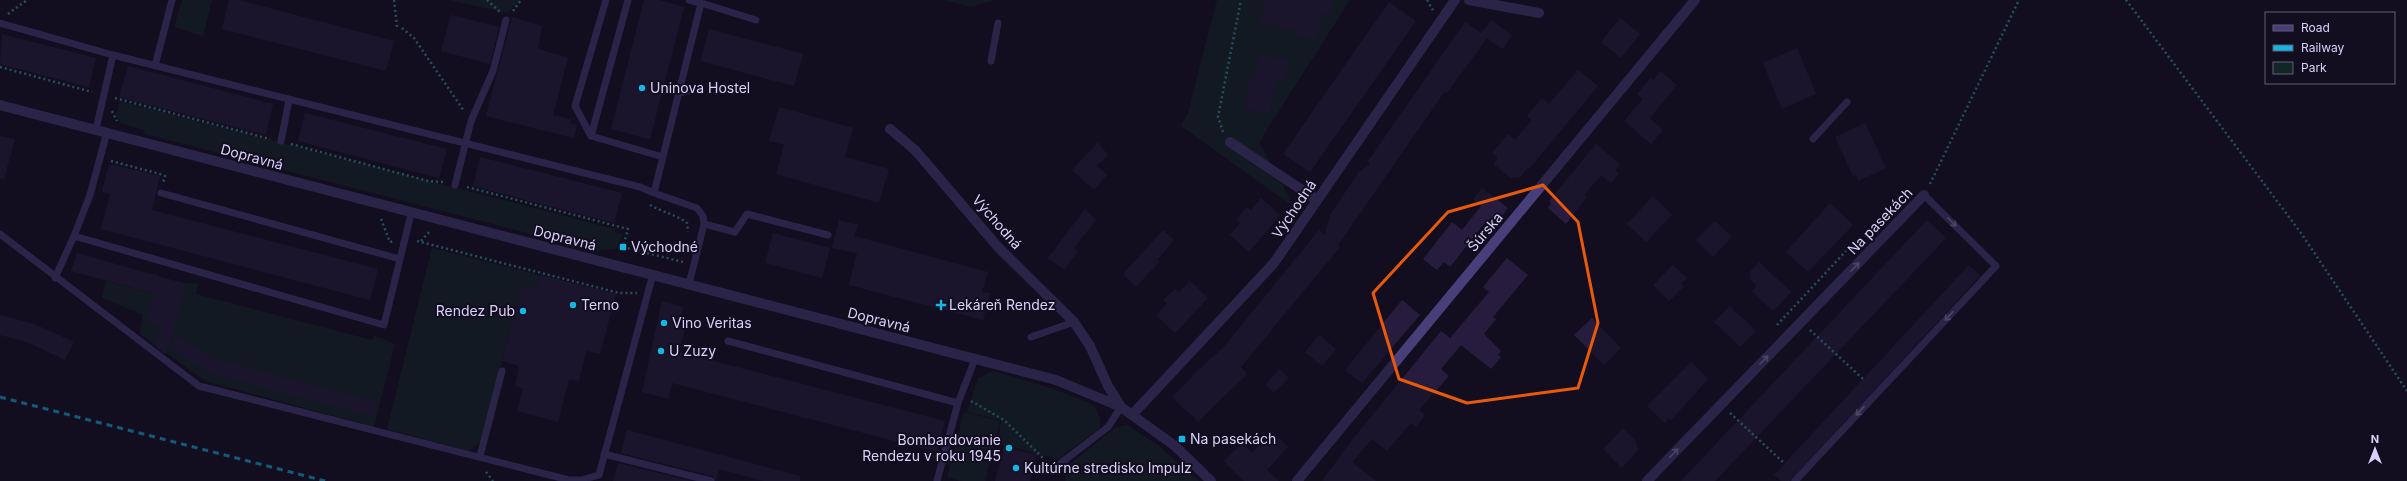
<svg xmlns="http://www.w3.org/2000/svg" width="2407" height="481" font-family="Inter,sans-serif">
	<rect width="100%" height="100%" fill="#130e1f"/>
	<path fill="#122628" d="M182,0h30l-9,36 -29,-9z
		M449,0h71l-12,13z
		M944,0h49l-22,7z
		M1217,0h133l-91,142 36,66 -114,-82 7,-13z
		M120,101l495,128v3l7,2 -4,14 -21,3 -452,-117 -1,-4 -22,-6 -6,-7z
		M432,248l108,27 -3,14 -15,-4 -42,157 -11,9 -82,-22z
		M154,273c12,9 30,11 44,10l-2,11 176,46 2,-5 21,9 -21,83 -169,-46 -65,-47 3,-19 -41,-17 4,-17 44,12z
		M993,371l58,17 43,17 6,13v10l-42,31 -60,-15 3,-24 -34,-8 11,-34z
		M964,412l36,9 -15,60h-24l-14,-4z
		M1127,425l32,21 40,35h-134l4,-16 46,-37z"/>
	<path fill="#271c3e" d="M229,0h10l155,41 -8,30 -164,-42z
		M644,0h15l25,7 -34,132 -39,-10z
		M1267,0h66l-3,14 -8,-1 -6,26 -20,-5 1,-3 -37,-9 4,-19h3z
		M1389,2l27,19 -106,151 -27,-18z
		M451,15l48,12 -9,37 -49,-13z
		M512,17l30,9 -4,23 30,9 -15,57 18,4 -1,4 7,2 -3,13 -88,-22z
		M1620,18l20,16 -19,24 -20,-16z
		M1491,20l21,15 -9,14 -16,-11 -40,55 -2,-2 -107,154 2,2 -99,120 6,7 -49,48 -26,-25 27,-28 23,-20 97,-119 6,5 5,-20 29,-43 11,-8 -2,-3 97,-139 16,11z
		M709,29l94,25 -9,32 -93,-25z
		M2,34l94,24 -7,29 -89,-23z
		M1797,48l19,46 -34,15 -19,-46z
		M1259,54l31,7 -5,20 -8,-1 -8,34 -25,-6 6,-30h4z
		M128,66l145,38 -7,31 -147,-38z
		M1578,70l20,16 -69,83 -1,-1 -8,9 -9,1 -18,-14 5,-6 -6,-5 16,-19 7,6 17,-20 -5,-4 15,-18 7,6z
		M1660,71l17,14 -27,33 13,12 -12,14 -27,-23 19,-22 -6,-5 14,-16 3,2z
		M779,107l74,21 -8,29 44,12 -10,34 -103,-29 8,-29 -15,-4z
		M305,113l142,36 -8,29 -141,-37z
		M1865,123l21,45 -28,13 -2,-6 -3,1 -18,-39z
		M0,136l15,3 -11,40 -4,-1z
		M1098,142l10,13 -11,11 10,9 -13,15 -22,-20z
		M1596,144l24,20 -5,6 4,4 -8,9 -10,-8 -17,20 3,2 -21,27 -18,-16 3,-5 -2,-2z
		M480,157l142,36 -8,30 -141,-37z
		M109,164l51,12 -8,34 226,59 -8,31 -269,-71 9,-35 -8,-2z
		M1482,188l26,20 -14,19 -7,-7 -37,47 -6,-5 -7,8 -14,-11 29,-37 10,8 19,-24 -8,-7z
		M1653,196l19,19 -26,27 -19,-18z
		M1261,198l19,17 -31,37 -19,-17 10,-12 -4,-3 11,-13 4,3z
		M1830,203l23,22 -45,47 -22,-20z
		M1085,209l11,11 -22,28 4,3 -14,19 -16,-12z
		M839,220l19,5 -4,11 134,36 -6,20 8,1 -7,27 -134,-35 8,-32 -25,-5z
		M1927,220l19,18 -231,243h-34z
		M1715,221l17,16 -19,20 -17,-17z
		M1163,230l11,10 -17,20 2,2 -23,25 -13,-13z
		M773,233l57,15 -8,30 -57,-15z
		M77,253l109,31 -20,71 -10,-8 5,-21 -14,-4 8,-28 -84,-23z
		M1507,258l21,17 -35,42 3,2 -12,15 17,17 -3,4 3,2 -10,12 -30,-24 -20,24 8,7 -30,34 6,5 -9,12 -5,-4 -24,28 -15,-12 -20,23 24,19h-54l30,-41 89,-109 9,7 39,-46 -6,-5z
		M1759,262l32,30 -18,19 -21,-20 5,-5 -8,-8 2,-2 -2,-3z
		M1673,265l14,13 -6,6 3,2 -15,15 -16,-16z
		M1969,265l11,11 -190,205h-9l-7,-6z
		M540,275l76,19 -16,60 -14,-3 -7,30 -10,-2 -11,43 -41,-11 6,-23 -8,-2 4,-20 -17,-5 20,-76 15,4z
		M1190,281l18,17 -33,35 -19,-18 11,-11 -4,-4 12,-11 4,3z
		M1402,300l18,15 -58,68 -17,-13z
		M662,301l21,6 -3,12 7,2 -8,31 266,69 -8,31 -265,-69 -3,16 -27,-7z
		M1730,306l26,25 -16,16 -26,-25z
		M0,315l34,9 40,18 -9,18 -38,-18 -27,-7z
		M1592,318l29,30 -17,17 -30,-30z
		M1319,335l17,14 -14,17 -17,-14z
		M178,336l36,23 163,43 -4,14 -161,-42 -41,-26z
		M1691,362l17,17 -37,41 -2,-2 -4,5 -18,-17z
		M1279,369l10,9 -15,15 -9,-8z
		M1623,428l13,13 2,9 -16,18 -19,-19z
		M627,430l173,46v5h-37l-44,-12 -3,12 -4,-5 -91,-23z
		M1272,432l16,15 -21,23 12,11h-35l-20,-20 18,-18 10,10z
		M1004,447l33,8 -7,26h-35z
		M618,463l73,18h-78z"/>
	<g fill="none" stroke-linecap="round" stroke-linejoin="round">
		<path stroke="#38a1a7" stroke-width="2.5" stroke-dasharray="2 3" stroke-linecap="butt" d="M394,0l3,27
			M487,0l13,12
			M1427,0l6,10
			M2126,0l175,233 106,158
			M513,11l8,-11
			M8,14l19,-14
			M402,28l12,10 50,73
			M0,67l92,25
			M115,98l155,41
			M112,111l5,10
			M1223,132l-5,-15 23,-117
			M291,144l137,37 16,1
			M111,161l49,13 5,2 -2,7
			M1930,184l89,-184
			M467,187l161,42 -5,18 60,15
			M650,205c12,7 27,10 37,18l1,9
			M381,219l9,23 4,-1
			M417,241l202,52h18
			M421,241l9,-10
			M1777,325l69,-74
			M1810,330l53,49
			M971,401l33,19 40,39
			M1730,413l55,51
			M486,472l7,9"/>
		<path stroke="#473e7a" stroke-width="7" d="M628,0l-37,136 72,21
			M701,3l55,17
			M0,23l113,32 527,132 14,6
			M991,61l7,-38
			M155,66l17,-66
			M679,93l21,-5
			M96,129l17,-74
			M591,136l-16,-30 31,-106
			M1813,139l34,-37
			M281,141l8,-41
			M455,185l16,-64 22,-50 13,-51
			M161,193l239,66
			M704,224l31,8 12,-18 81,21
			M0,234l199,152 370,94h12l18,-5 54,-201
			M74,236l310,89 27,-111
			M55,278l19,-42 16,-41 17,-63
			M689,284l15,-60 -1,-8 -6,-8 -43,-15 47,-190 -12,-3
			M1031,337l43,-15
			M728,341l230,62
			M604,454l107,27
			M480,456l22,-85
			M1061,463l47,-36 13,-20
			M937,481l21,-78 17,-44
			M1795,481l201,-215 -72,-71"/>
		<path stroke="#473e7a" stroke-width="10" d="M1469,0l70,13
			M0,105l1056,275 65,27
			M890,129l25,21 83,97 76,75 16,24 18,40 13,21 54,39 36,35
			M1230,142l87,58
			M1132,415l142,-152 181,-263
			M1297,481l398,-481
			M1647,481l277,-286"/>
		<path stroke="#14b6e3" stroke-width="3" stroke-dasharray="6 5" stroke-linecap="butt" d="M0,397l325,84"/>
	</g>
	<defs><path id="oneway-shaft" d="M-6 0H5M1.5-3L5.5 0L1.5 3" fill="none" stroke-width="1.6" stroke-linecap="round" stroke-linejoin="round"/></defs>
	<g stroke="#9088ba">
		<use href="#oneway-shaft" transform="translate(1952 222) rotate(45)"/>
		<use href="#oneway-shaft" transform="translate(1855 267) rotate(-46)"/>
		<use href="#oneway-shaft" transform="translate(1949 316) rotate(133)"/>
		<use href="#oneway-shaft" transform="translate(1764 360) rotate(-46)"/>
		<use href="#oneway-shaft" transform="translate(1860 411) rotate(133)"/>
		<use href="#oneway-shaft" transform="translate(1674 453) rotate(-46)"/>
	</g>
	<path d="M0 0H2407V481H0ZM1543,185l35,37 20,101 -20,65 -111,15 -68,-24 -26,-86 75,-81z" fill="#130e1f" fill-opacity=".55" fill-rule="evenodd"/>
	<path fill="none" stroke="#e8590c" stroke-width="3" stroke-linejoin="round" d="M1543,185l35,37 20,101 -20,65 -111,15 -68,-24 -26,-86 75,-81z"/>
	<g fill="#14b6e3" stroke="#130e1f" stroke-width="1.5">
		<circle cx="642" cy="88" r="4"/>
		<rect x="619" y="243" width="8" height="8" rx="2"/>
		<circle cx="573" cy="305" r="4"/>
		<path d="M939 299h4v4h4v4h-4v4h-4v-4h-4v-4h4z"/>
		<circle cx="523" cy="311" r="4"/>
		<circle cx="664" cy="323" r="4"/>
		<circle cx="661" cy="351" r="4"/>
		<rect x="1178" y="435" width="8" height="8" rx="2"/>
		<circle cx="1009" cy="448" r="4"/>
		<circle cx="1016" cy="468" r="4"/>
	</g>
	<g text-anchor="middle" stroke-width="4" stroke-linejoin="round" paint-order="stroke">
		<g font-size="14" fill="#dad1fb" stroke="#130e1f" text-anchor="start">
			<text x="650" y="93">Uninova Hostel</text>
			<text x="631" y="252">Východné</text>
			<text x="581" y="310">Terno</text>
			<text x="949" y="310">Lekáreň Rendez</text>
			<text x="515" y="316" text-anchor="end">Rendez Pub</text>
			<text x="672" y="328">Vino Veritas</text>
			<text x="669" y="356">U Zuzy</text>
			<text x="1190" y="444">Na pasekách</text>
			<text x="1001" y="445" text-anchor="end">Bombardovanie<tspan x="1001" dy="16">Rendezu v roku 1945</tspan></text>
			<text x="1024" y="473">Kultúrne stredisko Impulz</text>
		</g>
		<g font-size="14" fill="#dad1fb" stroke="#130e1f">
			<text transform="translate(252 157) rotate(15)" y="5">Dopravná</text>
			<text transform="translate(1294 209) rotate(-56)" y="5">Východná</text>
			<text transform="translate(1880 221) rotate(-46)" y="5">Na pasekách</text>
			<text transform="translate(997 222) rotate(49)" y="5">Východná</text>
			<text transform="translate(1485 232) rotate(-50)" y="5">Šúrska</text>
			<text transform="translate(565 238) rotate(14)" y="5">Dopravná</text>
			<text transform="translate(879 320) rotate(14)" y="5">Dopravná</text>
		</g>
	</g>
	<rect x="2265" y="12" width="130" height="72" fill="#130e1f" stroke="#635c77"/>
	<rect x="2273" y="25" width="20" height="6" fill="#473e7a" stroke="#635c77"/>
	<text x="2301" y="32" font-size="12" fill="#dad1fb">Road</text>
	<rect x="2273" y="45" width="20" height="6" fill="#14b6e3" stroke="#635c77"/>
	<text x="2301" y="52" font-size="12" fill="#dad1fb">Railway</text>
	<rect x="2273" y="62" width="20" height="12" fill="#122628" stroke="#635c77"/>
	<text x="2301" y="72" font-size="12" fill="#dad1fb">Park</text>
	<g transform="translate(2375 449)" stroke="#130e1f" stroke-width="3" paint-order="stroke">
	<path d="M0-3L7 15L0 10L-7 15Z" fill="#dad1fb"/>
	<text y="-6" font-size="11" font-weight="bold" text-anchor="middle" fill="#dad1fb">N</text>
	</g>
</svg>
